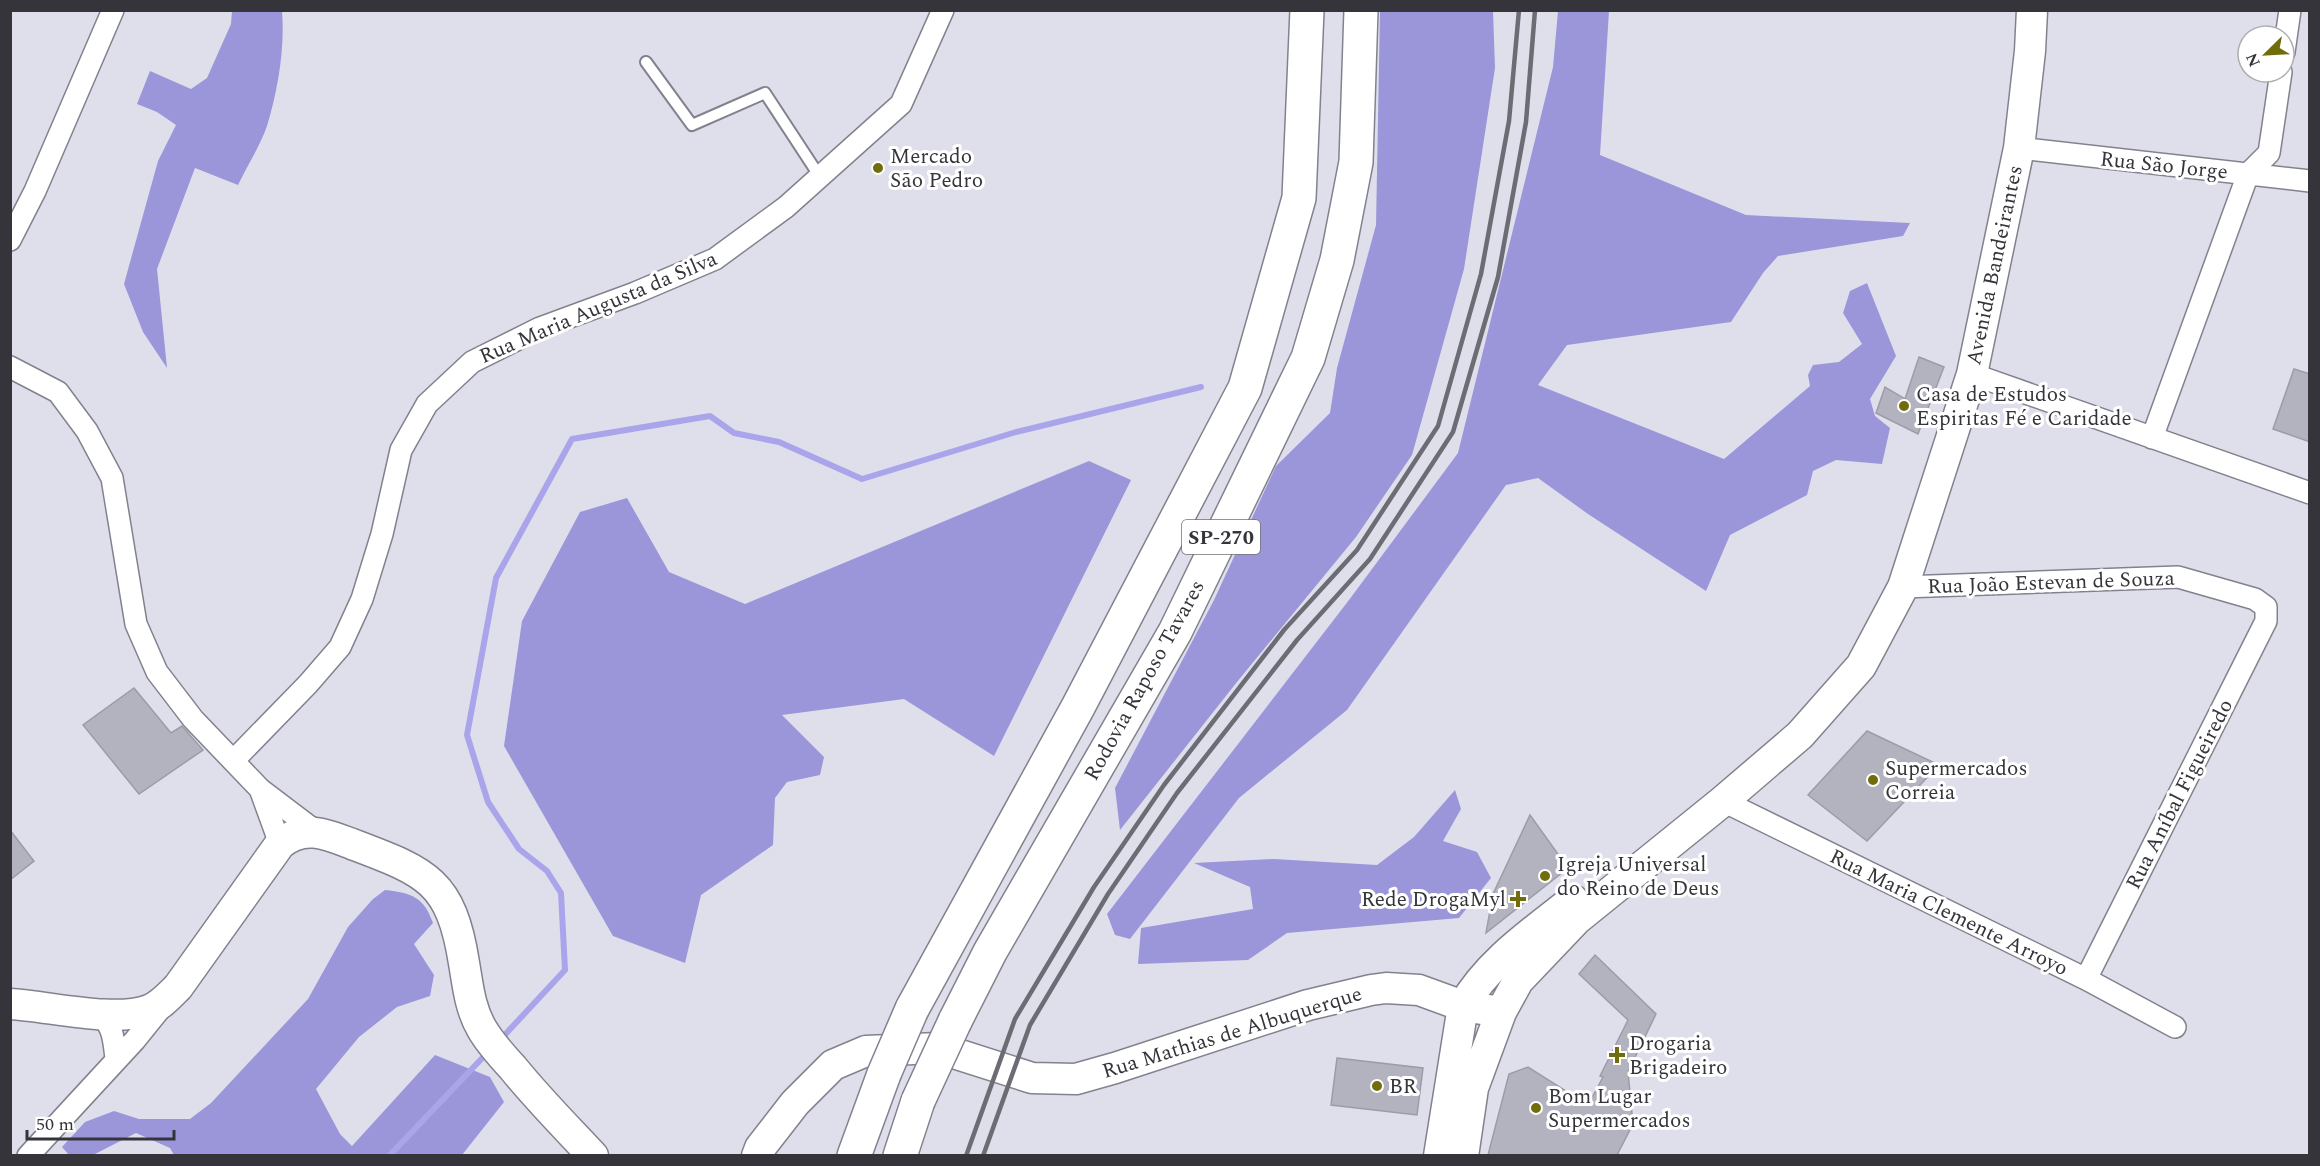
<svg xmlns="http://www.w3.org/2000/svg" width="2320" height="1166" font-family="Spectral,serif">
	<rect width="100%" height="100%" fill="#dfdfec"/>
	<path fill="#9a96d9" d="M232,11h50c3,37 -4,79 -15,115 -7,20 -20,40 -29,59l-43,-17 -38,101 10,99 -24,-36 -19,-48 34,-123 18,-36 -19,-13 -20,-8 13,-33 41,18 16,-11 24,-54z
		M1380,11h113l2,57 -31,201 -52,186 -56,82 -119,145 -117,148 -5,-42 99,-188 62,-134 54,-53 7,-45 39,-143z
		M1558,11h51l-9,144 146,60 164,8 -7,13 -125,20 -15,17 -32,49 -164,23 -29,40 186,74 86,-73 -2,-11 5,-10 26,-3 23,-18 -19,-31 7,-22 17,-8 29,73 -26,43 5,17 15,12 -8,36 -46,-4 -23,11 -6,24 -77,40 -24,56 -118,-77 -50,-36 -32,7 -159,225 -108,88 -109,141 -15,-4 -8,-21 242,-314 109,-147 95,-386z
		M1089,461l42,19 -137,276 -90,-57 -122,16 42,42 -4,18 -33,7 -12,16 -2,47 -72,50 -16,68 -72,-27 -109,-190 18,-125 58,-109 47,-14 42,74 76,32z
		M1455,790l6,19 -18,32 34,11 14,26 -32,40 -172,15 -39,27 -110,4 3,-36 112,-19 -3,-22 -56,-24 80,-4 103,6 37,-28z
		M385,890c27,3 39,7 48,33l-19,21 20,31 -4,21 -33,11 -38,30 -43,52 24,45 12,12 83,-91 55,22 14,25 -42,53h-288l-4,-7 -34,-15 -43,22h-24l-7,-8 23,-25 29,-11 25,8h51l21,-16 97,-104 40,-72 25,-28z"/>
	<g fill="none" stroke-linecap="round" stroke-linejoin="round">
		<path stroke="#aaa5ea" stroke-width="6" d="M500,1040l65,-70 -4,-77 -14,-22 -28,-22 -31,-47 -21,-67 29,-157 76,-139 138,-23 24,17 45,9 83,37 154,-47 185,-45
			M389,1156l99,-104"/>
	</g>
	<path fill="#b3b2bf" stroke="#9c9ca8" stroke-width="1.5" d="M1919,357l25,10 -26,67 -42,-21 9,-26 20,12z
		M2294,369l16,5v68l-37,-13z
		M134,688l37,45 11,-7 21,24 -64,44 -56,-69z
		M1867,731l72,34 -72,76 -59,-46z
		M1530,815l38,53 -82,65 7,-39z
		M10,830l24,31 -24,19z
		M1595,955l61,59 -28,58 5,52 -16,31h-129l21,-81 19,-7 60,38 15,-28 -3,-1 28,-56 -49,-46z
		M1337,1058l86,10 -6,47 -86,-10z"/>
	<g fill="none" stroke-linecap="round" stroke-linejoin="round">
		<defs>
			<path id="lane" d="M646,62l46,63 73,-32 55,84"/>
			<path id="street" d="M2284,52l6,-42
				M2019,148l291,33
				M10,240l25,-49 78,-181
				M10,367l48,25 29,39 25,47 24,146 21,48 36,47 67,70 58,44
				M1972,374l338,119
				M2152,438l96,-264 21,-21 12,-81
				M1903,587l275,-10 77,22 11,8v14l-180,358
				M234,760l74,-76 32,-37 22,-48 20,-65 19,-84 26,-46 45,-42 68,-34 95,-35 80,-34 71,-52 115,-103 42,-94
				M260,789l20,55
				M1723,801l363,178 89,48
				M94,1013c19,7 20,27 22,46
				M28,1156l107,-116 29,-36"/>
			<path id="secondary" d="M10,1004c39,2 103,19 139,6 11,-4 20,-14 29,-23l102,-143c24,-20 46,-10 72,0 74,28 99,36 112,119 4,23 6,46 18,66 8,14 20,27 31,39 25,31 53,59 80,88
				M757,1156l3,-8 35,-45 38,-38 33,-14 72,-3 94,30 44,1 39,-11 193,-63 63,-15 15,-2 33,2 44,16 38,6
				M1439,1156l24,-150c26,-45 70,-74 110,-106
				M1463,1156l10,-68 28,-76 17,-31 59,-62 146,-118 77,-66 61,-69 42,-79 69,-213 47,-226 11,-97 2,-41"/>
			<path id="highway" d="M912,1009l166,-302 167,-319 54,-190 8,-188
				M955,1021l35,-69 185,-320 133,-274 29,-98 19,-98 5,-152
				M854,1156l30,-82
				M900,1156l18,-55"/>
		</defs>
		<use href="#lane" stroke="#82828e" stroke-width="14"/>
		<use href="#street" stroke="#82828e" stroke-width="24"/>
		<use href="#secondary" stroke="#82828e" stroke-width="33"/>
		<use href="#highway" stroke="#82828e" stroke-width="36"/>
		<use href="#lane" stroke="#fff" stroke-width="10"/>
		<use href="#street" stroke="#fff" stroke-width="21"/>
		<use href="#secondary" stroke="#fff" stroke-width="30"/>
		<use href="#highway" stroke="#fff" stroke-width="33"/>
		<path stroke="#6c6c74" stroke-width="4.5" d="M966,1156l49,-137 79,-132 70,-102 120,-155 73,-80 81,-124 43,-152 28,-153 10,-111
			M983,1156l47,-131 78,-131 69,-101 120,-153 73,-81 83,-127 45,-155 28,-155 9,-112"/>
		<defs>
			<path id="highway-bridge" d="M884,1074l28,-65
				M918,1101l37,-80"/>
		</defs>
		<use href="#highway-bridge" stroke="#82828e" stroke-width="36" stroke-linecap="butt"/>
		<use href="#highway-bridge" stroke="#fff" stroke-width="33"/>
	</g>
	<g fill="#716d0b" stroke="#fff" stroke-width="2">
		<circle cx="878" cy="168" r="6"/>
		<circle cx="1904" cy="406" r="6"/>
		<circle cx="1873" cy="780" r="6"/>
		<circle cx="1545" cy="876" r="6"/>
		<path d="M1515 890h6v6h6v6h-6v6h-6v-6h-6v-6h6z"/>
		<path d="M1614 1046h6v6h6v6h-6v6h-6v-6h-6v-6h6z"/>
		<circle cx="1377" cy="1086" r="6"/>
		<circle cx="1536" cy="1108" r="6"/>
	</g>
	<g text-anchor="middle" stroke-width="6" stroke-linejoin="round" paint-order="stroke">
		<rect fill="#fff" stroke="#727175" stroke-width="1.5" x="1182" y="520" width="78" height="34" rx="4.5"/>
		<g font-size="20" font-weight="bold" fill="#35343a">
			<text x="1221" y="544">SP-270</text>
		</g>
		<g font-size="21" fill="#35343a" stroke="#fff" text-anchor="start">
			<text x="890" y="163">Mercado<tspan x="890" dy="24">São Pedro</tspan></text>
			<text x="1916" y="401">Casa de Estudos<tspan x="1916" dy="24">Espiritas Fé e Caridade</tspan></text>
			<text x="1885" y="775">Supermercados<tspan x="1885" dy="24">Correia</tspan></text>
			<text x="1557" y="871">Igreja Universal<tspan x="1557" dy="24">do Reino de Deus</tspan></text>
			<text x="1506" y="906" text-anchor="end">Rede DrogaMyl</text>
			<text x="1629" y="1050">Drogaria<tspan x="1629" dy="24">Brigadeiro</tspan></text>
			<text x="1389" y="1093">BR</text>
			<text x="1548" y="1103">Bom Lugar<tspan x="1548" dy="24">Supermercados</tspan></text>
		</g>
		<g font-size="21" fill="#35343a" stroke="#fff">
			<text transform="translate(2164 165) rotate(6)" y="7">Rua São Jorge</text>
			<text transform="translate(1994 265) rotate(-78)" y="7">Avenida Bandeirantes</text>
			<text transform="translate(598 307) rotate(-23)" y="7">Rua Maria Augusta da Silva</text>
			<text transform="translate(2051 582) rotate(-2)" y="7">Rua João Estevan de Souza</text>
			<text transform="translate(1144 680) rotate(-61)" y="7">Rodovia Raposo Tavares</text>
			<text transform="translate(2179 794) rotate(-63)" y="7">Rua Aníbal Figueiredo</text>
			<text transform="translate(1949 912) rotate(26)" y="7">Rua Maria Clemente Arroyo</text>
			<text transform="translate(1232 1032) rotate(-17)" y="7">Rua Mathias de Albuquerque</text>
		</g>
	</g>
	<rect width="2320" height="1166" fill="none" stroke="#35343a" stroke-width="24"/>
	<g transform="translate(2266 54) rotate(246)"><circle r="28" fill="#ffffff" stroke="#aeaeb0" stroke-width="1.5"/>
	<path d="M0-4.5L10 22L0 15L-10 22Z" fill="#716d0b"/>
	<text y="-9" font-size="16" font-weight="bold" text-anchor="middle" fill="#35343a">N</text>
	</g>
	<path d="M27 1130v9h147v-9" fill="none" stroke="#35343a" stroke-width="3"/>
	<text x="36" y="1130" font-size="18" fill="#35343a" stroke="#ffffff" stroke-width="4.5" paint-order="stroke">50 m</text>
</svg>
